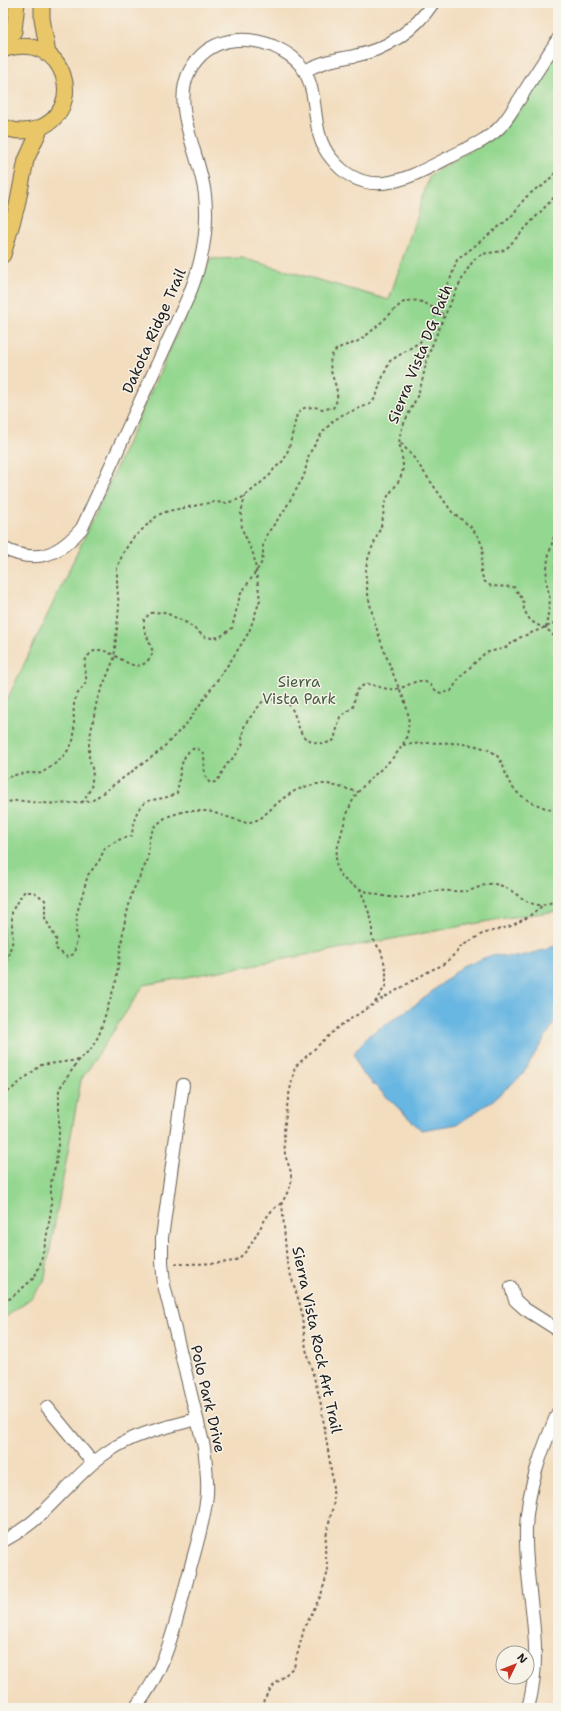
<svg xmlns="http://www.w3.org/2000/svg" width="561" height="1711" font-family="'Shantell Sans',sans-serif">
	<rect width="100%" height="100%" fill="#f7f3e8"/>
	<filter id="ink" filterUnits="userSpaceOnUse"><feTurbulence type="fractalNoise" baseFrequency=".025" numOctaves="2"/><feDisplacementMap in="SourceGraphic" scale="8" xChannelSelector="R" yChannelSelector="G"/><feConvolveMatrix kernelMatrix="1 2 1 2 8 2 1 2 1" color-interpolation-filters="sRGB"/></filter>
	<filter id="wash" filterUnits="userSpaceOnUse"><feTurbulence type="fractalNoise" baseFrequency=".012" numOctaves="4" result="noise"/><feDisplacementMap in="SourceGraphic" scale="16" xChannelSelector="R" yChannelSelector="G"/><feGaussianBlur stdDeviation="0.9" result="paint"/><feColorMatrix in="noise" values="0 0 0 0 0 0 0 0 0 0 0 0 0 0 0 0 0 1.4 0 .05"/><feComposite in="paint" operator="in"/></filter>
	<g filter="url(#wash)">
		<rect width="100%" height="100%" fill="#f3ddbf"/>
		<path fill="#94d790" stroke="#587a56" d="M558,45v866l-53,7 -361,67 -63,95 -37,202 -13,16 -28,21v-617h3l82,-172 123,-271 31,-1 147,42 41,-125 71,-42z"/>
		<path fill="#68b6e2" stroke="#42697f" d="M558,944v73l-37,59 -28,24 -35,24 -37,6 -61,-59 -6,-18 14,-17 50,-33 45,-37 29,-11 25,2 31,-8z"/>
	</g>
	<g filter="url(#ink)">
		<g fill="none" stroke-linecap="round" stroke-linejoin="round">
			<defs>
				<path id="minor" d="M305,71c17,-10 30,-11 49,-15 32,-6 61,-26 79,-53
					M3,548c33,17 56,7 79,-20l107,-233c13,-32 20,-65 16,-100 -4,-39 -35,-88 -15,-125 18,-32 52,-36 83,-24 13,6 25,13 32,26 15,27 5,61 26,86 36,46 79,19 119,-1 17,-9 36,-16 49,-29 9,-9 15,-21 22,-31 12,-20 25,-39 37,-58
					M511,1287l4,13 10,9 33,21
					M47,1407l46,56
					M3,1541c13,-7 26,-15 37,-26 23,-21 43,-47 69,-64 27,-18 58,-24 88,-32
					M135,1708c32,-39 41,-87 54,-135 7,-26 15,-51 18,-78 1,-16 -1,-32 -3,-48l-40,-162 -2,-23v-24l21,-153
					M528,1708c18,-63 -4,-117 -2,-179 1,-40 16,-80 32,-117"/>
				<path id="major" d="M42,3v15l6,36
					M3,49l11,-18 3,-28
					M3,50c63,-22 86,62 33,79 -11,3 -23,3 -33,-3
					M3,255l14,-49 9,-46 15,-33"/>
			</defs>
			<use href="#minor" stroke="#676055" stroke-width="14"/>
			<use href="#major" stroke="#676055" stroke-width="17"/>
			<path stroke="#676055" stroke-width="2" stroke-dasharray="3 3" stroke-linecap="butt" d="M558,193l-51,55c-10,7 -22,2 -31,10 -12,10 -43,83 -49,101 -3,11 -4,22 -8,32 -5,15 -15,28 -19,44 -3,13 7,27 1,41 -3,9 -11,15 -15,24 -3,7 -2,15 -4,23 -7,22 -18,34 -16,58 4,33 16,65 28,95 7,19 17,32 14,53 -2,25 -34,43 -49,62 -10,12 -15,32 -19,48 -3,9 -6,23 -2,32 11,21 52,29 73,26 9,-2 18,-6 27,-6 10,-1 19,1 29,0 7,-1 15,-6 22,-7 28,-2 37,35 69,15
				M401,443l13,15 38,54 19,15 8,11 4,10 -2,24 3,9 7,5 23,1 9,13 1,10 6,10 7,5 9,3 12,12
				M546,628l4,-28 -4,-21 2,-21 10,-36
				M403,745c22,-3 81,-6 95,12 5,6 7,16 10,23 9,19 31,26 50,32
				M3,779c9,-4 20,-6 29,-6 4,0 6,1 9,0 13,-7 32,-22 33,-38 1,-12 -2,-24 1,-36 2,-6 7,-10 10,-15 4,-10 -5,-20 4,-29 19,-21 47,35 64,-3l-9,-24v-8l6,-7 14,-1 23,11 18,14 7,1 8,-1 12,-9 8,-33 21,-31 2,-8v-10l4,-12 17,-23 20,-35 5,-22 13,-21 10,-11 10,-7 28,-11 6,-7 5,-16 9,-20 30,-19 6,-8 9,-16 4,-23 11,-15 7,-20 54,-43 14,-19 12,-10 6,-2 15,-16
				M82,803l9,-15 2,-16 -4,-15v-15l8,-42 17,-41 5,-52 -2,-22v-17l6,-15 10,-15 25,-23 10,-4 46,-9 12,1 14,-4 10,-7 20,-17 4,-6 10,-9 5,-12 8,-34 7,-6 10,-1 9,2 10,-1c13,-18 -9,-34 -1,-53 5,-10 17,-9 26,-14 16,-10 30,-26 44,-38 17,-8 29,4 43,13
				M3,804c12,-6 24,-2 37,-1 17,1 36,1 53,-3l67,-49 27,-28 45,-64 17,-27 11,-32 -6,-44 -12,-27 -1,-16 4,-17
				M3,973l10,-33 -1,-13v-15l3,-7 9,-13h10l11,8v18l12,23 -2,7 12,9 7,-3 3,-15 -1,-8 1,-18 11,-38 11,-14 6,-13 13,-8 14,-4c1,-14 4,-33 20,-36 9,-2 17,-2 25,-7 3,-14 2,-43 20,-45l7,6c1,11 -2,21 6,29l5,-1 4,-4 7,-13 10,-10 7,-12 -1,-6 3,-13 18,-23c34,-8 28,14 40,35 10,7 20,10 31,4l6,-23 13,-10 3,-16 9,-7c9,0 16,5 25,5 21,2 28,-21 47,3l5,1 9,-2 9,-14 25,-24 20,-5 14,-10 39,-16
				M3,1001l2,6 -2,6
				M375,1003l56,-33 12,-5 14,-13 3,-5 22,-13 29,-8 17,-9 14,-11
				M3,1096l38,-31 38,-5
				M175,1264c10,0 55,0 61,-4 21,-13 24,-46 46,-57
				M3,1302l8,-4 23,-20 6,-13 6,-25 5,-30v-28l5,-19 3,-27v-47l20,-29 12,-11 8,-14 17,-54 8,-56 8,-32 16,-34 1,-20 5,-12 12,-10 19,-6h23l39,12 13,-4 22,-20 14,-9 20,-6h12l30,8
				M262,1708l2,-9 8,-12 22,-20 10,-38 17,-34 7,-24 -3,-21 1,-14 8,-34 -2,-26 -12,-77 -14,-50 -5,-41 -14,-45 -5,-60 9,-18v-13l-6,-17 -1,-24 4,-32 7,-32 43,-40 36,-23 12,-19v-16l-5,-18 -9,-13v-17l-12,-32"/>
			<use href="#minor" stroke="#fff" stroke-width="12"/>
			<use href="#major" stroke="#e9c769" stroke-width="15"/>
		</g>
	</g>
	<g text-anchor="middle" stroke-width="3" stroke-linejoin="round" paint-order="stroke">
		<g font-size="15" fill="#1c1c1c" stroke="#f7f3e8">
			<text transform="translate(154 331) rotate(-66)" y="5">Dakota Ridge Trail</text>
			<text transform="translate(420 354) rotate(-68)" y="5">Sierra Vista DG Path</text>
			<text transform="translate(317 1340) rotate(78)" y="5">Sierra Vista Rock Art Trail</text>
			<text transform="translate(208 1399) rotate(77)" y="5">Polo Park Drive</text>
		</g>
		<g font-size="15" fill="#465d45" stroke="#f7f3e8">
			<text x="299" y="687">Sierra<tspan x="299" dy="17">Vista Park</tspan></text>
		</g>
	</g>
	<rect width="561" height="1711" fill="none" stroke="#f7f3e8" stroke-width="16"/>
	<g transform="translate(515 1665) rotate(47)"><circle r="19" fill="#f7f3e8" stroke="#9f9d96"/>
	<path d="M0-3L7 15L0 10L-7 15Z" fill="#c8321e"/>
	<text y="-6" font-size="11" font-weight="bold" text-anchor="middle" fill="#1c1c1c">N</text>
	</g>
</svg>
